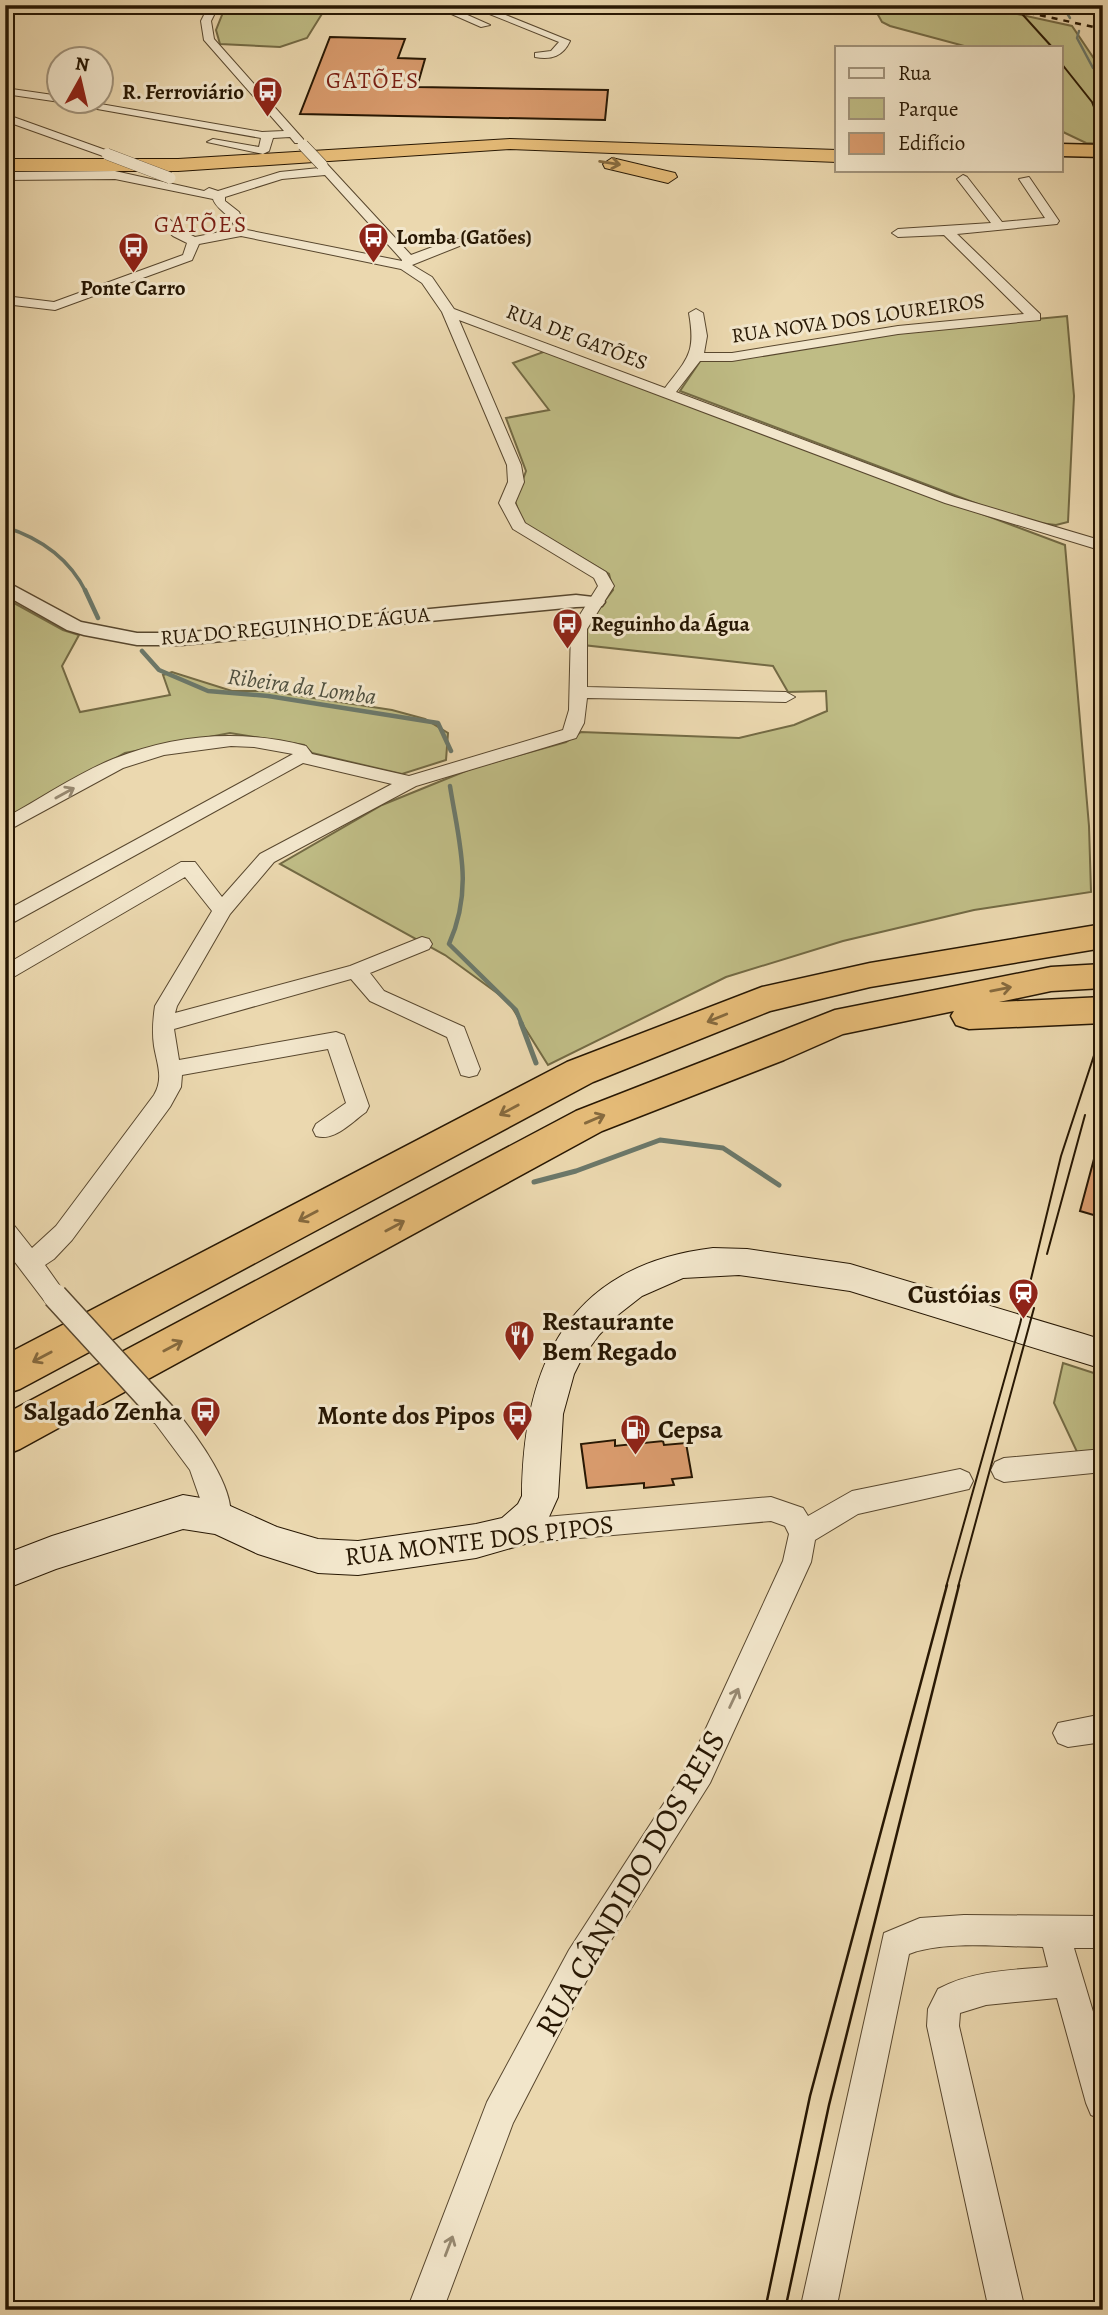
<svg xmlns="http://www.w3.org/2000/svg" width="1108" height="2315" font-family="Alegreya,serif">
	<rect width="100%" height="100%" fill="#ebd8af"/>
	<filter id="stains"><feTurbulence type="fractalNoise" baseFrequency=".00286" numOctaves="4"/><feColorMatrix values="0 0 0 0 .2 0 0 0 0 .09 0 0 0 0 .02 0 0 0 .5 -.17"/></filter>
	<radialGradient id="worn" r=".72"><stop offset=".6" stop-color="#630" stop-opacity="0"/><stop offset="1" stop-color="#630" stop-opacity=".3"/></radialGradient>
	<path fill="#bfbc85" stroke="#736a44" stroke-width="2" d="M226,5h111l-12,4 -18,29 -27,9 -60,-3 -4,-14z
		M816,5h160l96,21 31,46v72l-17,-1 -25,-12v-84h-93l-78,-21 -8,-4 -5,-9z
		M1067,316l7,80 -6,126 -12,3 -17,-2 -56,-17 -303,-115 21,-31 199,-28z
		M546,351l519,194 24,281 2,66 -117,18 -131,31 -117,36 -178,88 -40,-64 -63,-46 -165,-91 102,-59 91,-37 93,-26 15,-10 158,6 55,-13 33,-14 -1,-20 -38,1 -15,-26 -190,-21 1,-17 29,-38 -4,-16 -87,-52 -7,-21 11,-30 -20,-53 43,-8 -36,-47z
		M5,598l58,32 16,5 -17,31 18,46 90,-17 -7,-20 9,-3 60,19h36l124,19 33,9 23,14 -2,27 -44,14 -90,-21 -8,-8 -74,-12 -105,20 -120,67z
		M1063,1363l40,13v75l-25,3 -24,-51z"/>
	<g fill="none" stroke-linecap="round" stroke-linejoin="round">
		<path stroke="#6b786a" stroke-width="2.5" d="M1062,5l8,13
			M1079,31l-2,7 16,30 10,6"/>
		<path stroke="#6b786a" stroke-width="3.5" d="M5,527c35,11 64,31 81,65"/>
		<path stroke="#6b786a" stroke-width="4.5" d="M85,590l13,28
			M142,651l17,19 49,21 60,5 170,27 13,28
			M450,786c9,57 24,102 -1,158l67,66 6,15"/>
		<path stroke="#6b786a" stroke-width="5" d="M521,1023l15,40
			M534,1182l42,-11 84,-31 63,8 56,37"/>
	</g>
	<path fill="#d99b6d" stroke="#271703" stroke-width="2" d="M330,37l75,2 -7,19 27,1 -8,28 191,3 -3,30 -305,-6z
		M1098,1144h5v49l-6,23 -17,-5z
		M615,1440v6l48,-5 1,4 22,-2 6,34 -20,2 2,6 -30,3v-5l-57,5 -6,-44z"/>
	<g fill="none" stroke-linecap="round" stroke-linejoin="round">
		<defs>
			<path id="minor" d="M209,5h10l-8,16 3,18 89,100v4h-8l-5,-6 -17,1 -4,13 -6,3 -56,-12 6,-3 46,8 2,-9 -192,-34 -1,-2h21l173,30 22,-1 -80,-91 -3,-19z
				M431,5h14l45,20 -9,2z
				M467,5h14l89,36c-7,15 -18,19 -35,16v-4l16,-2 8,-9z
				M5,88l55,8v6h3h-3l-55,-8z
				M5,114l106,38 2,2 -10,2 -98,-35z
				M318,163h8l85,92 43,-16h8v6l-50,20 20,12 22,32 211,79c23,-30 31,-35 24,-75l7,-4 7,4 4,23 -3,17h28l166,-27 126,-12 -80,-79 -46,2 -6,-4 6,-4 93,-6 -34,-44 6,-4 4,2 35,45 43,-4 -26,-39 10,-2 30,44 -2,3 -100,10 83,80v6l-142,14 -166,27h-32l-24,31 279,105 148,44v10l-158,-48 -486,-183 62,145 3,17 -9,21 10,20 81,49 8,14 -27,43v58l199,5 9,5 -9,5 -199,-4 -3,25 -8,15 -160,48 -142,76 -44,52 -53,92 -2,7 175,-47 72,-29 7,2 3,5 -3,5 -59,24 14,18 80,36 16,42 -3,6 -8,2 -8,-2 -14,-38 -77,-36 -19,-22 -177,50 5,31 157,-28 8,3 25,71 -3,6c-14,10 -32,30 -50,24l-3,-6 3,-6 30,-21 -18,-54 -146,26 -1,12 -11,20 -98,133 -18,19 -9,6 22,31 -3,7 -9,3 -9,-3 -41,-54v-27l8,2 19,24 24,-22 98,-131c10,-17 3,-31 0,-49 -2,-14 -1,-26 1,-40l57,-95 -27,-34 -180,105v-17l176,-103h14l27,35 38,-43 132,-70 -89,-21 -298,164v-16l288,-157 -39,-7 -23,-1 -67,9 -41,13 -118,64v-14c35,-19 71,-44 108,-59 63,-25 128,-30 193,-13l6,8 97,22 154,-46 6,-20 2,-81 27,-43 -4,-8 -81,-49 -14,-26 9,-21 -1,-17 -65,-153 -20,-29 -21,-14 -160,-33 -42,8 -7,16 -137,50 -50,-6v-8l49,6 129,-47 4,-12 -14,-7 -15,-14v-6h8l15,14 14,7 40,-8c-3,-15 -18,-18 -22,-30l-98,-20 -110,1v-8l110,-1 89,20 5,-3 9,3 62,-19 39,-4zM325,175l77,85v1l-155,-31 -8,-18 -14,-11v-4l57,-18z
				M164,1404l9,3c20,24 70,88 55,120l-9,3 -9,-3 -20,-57 -35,-47 -4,-8 4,-8z
				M1103,1449v23l-99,10 -9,-4 -4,-8 4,-8 9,-4z
				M960,1469l9,4 4,8 -4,8 -111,25 -43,26 -4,22 -101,221 -119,189 -78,151 -70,187h-36l80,-208 82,-152 121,-187 93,-202 6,-27 -4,-8 -14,-5 -259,23 -10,-3 -3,-9 3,-9 10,-3 259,-23 32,11 5,8 44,-25z
				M1103,1714v28l-35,5 -10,-4 -5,-10 5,-10z
				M964,1915l139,1v32h-29l29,97v75l-12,-5 -5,-12 -29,-105 -71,7 -26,8 -1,13 66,284h-36l-62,-284 1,-17 10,-20c33,-18 73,-19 110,-22l-5,-20c-40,0 -98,-7 -134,7l-73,356h-36l84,-377 36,-15z"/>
			<path id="tertiary" d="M5,581l76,41 56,11h44l395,-38 26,3 3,4 -3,4 -26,1 -395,38h-44l-53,-10 -17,-5 -62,-35z"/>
			<path id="secondary" d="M713,1248l34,1 103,15 234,70 19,6v29l-253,-78 -111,-16 -56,3 -41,18 -23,18 -20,21 -17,23 -8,16 -11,40 -5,83 -14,31 -19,16 -49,14 -118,17 -40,-2 -60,-19 -43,-20 -32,-5 -127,40 -51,20v-35l47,-18 131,-41 36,6 58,26 41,12 40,2 118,-17 26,-6 16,-14 4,-8c1,-132 47,-231 191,-248z"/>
			<path id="trunk" d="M510,139l327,11v12l-327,-13 -332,22h-173v-12h173z
				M612,158l63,15 2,4 -9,6 -63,-15 -2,-4z"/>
			<path id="motorway" d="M1061,144l42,1v12l-42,-1z
				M1103,924v24l-233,39 -100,24 -177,71 -573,307 -15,5v-39l562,-293 195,-75 108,-24z
				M1103,964v24l-52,3 -52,11 104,-5v26l-134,6 -13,-4 -5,-9 3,-5 -111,23 -59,26 -182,71 -582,318 -15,6v-41l571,-303 259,-101 216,-43z"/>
		</defs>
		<use href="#minor" stroke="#58472e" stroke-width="2"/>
		<use href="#tertiary" stroke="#58472e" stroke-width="3"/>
		<use href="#secondary" stroke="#271703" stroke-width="2"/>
		<use href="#trunk" stroke="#271703" stroke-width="2"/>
		<use href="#motorway" stroke="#271703" stroke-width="3"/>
		<use href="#minor" fill="#f2e6cb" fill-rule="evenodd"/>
		<use href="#tertiary" fill="#f2e6cb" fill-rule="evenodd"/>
		<use href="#secondary" fill="#f2e6cb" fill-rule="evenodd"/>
		<use href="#trunk" fill="#e6bc78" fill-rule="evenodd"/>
		<use href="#motorway" fill="#e6bc78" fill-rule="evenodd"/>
		<path stroke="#271703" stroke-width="2" d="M1014,5l38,42
			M1061,63l31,39 11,28
			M1047,1254l38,-139
			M946,1587l74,-263 41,-168 42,-128
			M958,1587l76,-279"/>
		<path stroke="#271703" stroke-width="2.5" d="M765,2310l45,-214 137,-511
			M785,2310l44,-205 130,-520"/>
		<path stroke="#271703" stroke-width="2.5" stroke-dasharray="6 6" stroke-linecap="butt" d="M993,5l110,24"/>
		<defs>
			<path id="minor-bridge-far1" d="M303,145l19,20
				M107,154l63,24"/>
			<path id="minor-bridge" d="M55,1296l109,119"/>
		</defs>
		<use href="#minor-bridge-far1" stroke="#58472e" stroke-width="12" stroke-linecap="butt"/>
		<use href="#minor-bridge" stroke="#58472e" stroke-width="27" stroke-linecap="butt"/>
		<use href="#minor-bridge-far1" stroke="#f2e6cb" stroke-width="11"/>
		<use href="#minor-bridge" stroke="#f2e6cb" stroke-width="24"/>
	</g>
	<defs><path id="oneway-shaft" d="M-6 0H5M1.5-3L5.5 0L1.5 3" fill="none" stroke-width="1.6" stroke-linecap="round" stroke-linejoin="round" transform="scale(1.75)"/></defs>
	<g stroke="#866a3e">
		<use href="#oneway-shaft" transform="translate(610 163) rotate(9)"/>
		<use href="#oneway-shaft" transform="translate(1001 989) rotate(-11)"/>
		<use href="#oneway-shaft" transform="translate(717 1018) rotate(158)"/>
		<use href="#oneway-shaft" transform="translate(509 1110) rotate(152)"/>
		<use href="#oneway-shaft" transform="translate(595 1119) rotate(-23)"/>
		<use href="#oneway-shaft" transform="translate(308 1216) rotate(152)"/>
		<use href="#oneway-shaft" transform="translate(395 1226) rotate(-28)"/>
		<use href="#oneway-shaft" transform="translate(173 1346) rotate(-28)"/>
		<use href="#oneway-shaft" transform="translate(42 1357) rotate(152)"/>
	</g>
	<g stroke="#978971">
		<use href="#oneway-shaft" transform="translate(65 793) rotate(-29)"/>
		<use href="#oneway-shaft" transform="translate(734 1698) rotate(-65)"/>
		<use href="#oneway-shaft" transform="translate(449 2246) rotate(-69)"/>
	</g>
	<defs>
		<symbol id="bus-pin" viewBox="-11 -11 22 30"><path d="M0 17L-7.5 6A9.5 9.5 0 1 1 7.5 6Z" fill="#8f2418" stroke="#f2e6cb"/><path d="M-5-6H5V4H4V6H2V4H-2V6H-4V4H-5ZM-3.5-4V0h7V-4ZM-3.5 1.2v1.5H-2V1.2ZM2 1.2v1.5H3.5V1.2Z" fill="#fff"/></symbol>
		<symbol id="station-pin" viewBox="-11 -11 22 30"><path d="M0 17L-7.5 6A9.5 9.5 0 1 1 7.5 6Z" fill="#8f2418" stroke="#f2e6cb"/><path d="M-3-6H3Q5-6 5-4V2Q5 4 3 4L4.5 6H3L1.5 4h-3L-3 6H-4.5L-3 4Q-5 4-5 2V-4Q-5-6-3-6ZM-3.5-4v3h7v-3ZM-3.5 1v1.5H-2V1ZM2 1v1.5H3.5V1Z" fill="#fff"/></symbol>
		<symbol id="restaurant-pin" viewBox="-11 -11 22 30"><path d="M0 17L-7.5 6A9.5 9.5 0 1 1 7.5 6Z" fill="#8f2418" stroke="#f2e6cb"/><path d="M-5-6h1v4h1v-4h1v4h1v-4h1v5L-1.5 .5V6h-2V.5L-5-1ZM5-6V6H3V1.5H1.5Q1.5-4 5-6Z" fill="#fff"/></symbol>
		<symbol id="fuel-pin" viewBox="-11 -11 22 30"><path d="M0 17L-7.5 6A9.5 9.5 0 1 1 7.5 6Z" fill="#8f2418" stroke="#f2e6cb"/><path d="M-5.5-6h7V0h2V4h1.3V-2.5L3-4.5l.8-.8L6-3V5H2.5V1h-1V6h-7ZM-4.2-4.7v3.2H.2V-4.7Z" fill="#fff"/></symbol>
	</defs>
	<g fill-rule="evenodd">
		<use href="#bus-pin" x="250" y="74" width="35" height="47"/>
		<use href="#bus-pin" x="356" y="220" width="35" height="47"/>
		<use href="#bus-pin" x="116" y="230" width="35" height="47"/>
		<use href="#bus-pin" x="550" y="606" width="35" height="47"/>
		<use href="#station-pin" x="1006" y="1276" width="35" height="47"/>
		<use href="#restaurant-pin" x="502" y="1318" width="35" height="47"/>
		<use href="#bus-pin" x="188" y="1394" width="35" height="47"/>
		<use href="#bus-pin" x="500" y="1398" width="35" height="47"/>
		<use href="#fuel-pin" x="618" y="1412" width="35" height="47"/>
	</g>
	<g text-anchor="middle" stroke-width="6" stroke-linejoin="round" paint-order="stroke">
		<g font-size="21" font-weight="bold" fill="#271703" stroke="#f2e6cb" text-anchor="start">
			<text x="244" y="99" text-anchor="end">R. Ferroviário</text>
			<text x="396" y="244">Lomba (Gatões)</text>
			<text x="133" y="295" text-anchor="middle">Ponte Carro</text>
			<text x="591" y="631">Reguinho da Água</text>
		</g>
		<g font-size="21" fill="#271703" stroke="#f2e6cb">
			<text transform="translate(858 318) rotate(-8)" y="7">RUA NOVA DOS LOUREIROS</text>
			<text transform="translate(577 337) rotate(21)" y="7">RUA DE GATÕES</text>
			<text transform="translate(295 626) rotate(-5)" y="7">RUA DO REGUINHO DE ÁGUA</text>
		</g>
		<g font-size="23" letter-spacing="2" fill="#7a1f14" stroke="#f2e6cb">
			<text x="373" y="88">GATÕES</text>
			<text x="201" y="232">GATÕES</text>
		</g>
		<g font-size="23" font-style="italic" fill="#4f503f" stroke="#f2e6cb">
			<text transform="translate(302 686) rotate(8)" y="8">Ribeira da Lomba</text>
		</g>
		<g font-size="26" font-weight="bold" fill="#271703" stroke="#f2e6cb" text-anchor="end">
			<text x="1001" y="1303">Custóias</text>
			<text x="542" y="1330" text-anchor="start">Restaurante<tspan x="542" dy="30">Bem Regado</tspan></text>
			<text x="182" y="1420">Salgado Zenha</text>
			<text x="495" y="1424">Monte dos Pipos</text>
			<text x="658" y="1438" text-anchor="start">Cepsa</text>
		</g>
		<g font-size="26" fill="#271703" stroke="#f2e6cb">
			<text transform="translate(479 1540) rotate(-7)" y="9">RUA MONTE DOS PIPOS</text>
		</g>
		<g font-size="32" fill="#271703" stroke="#f2e6cb">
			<text transform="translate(630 1883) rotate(-60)" y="11">RUA CÂNDIDO DOS REIS</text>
		</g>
	</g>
	<rect width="1108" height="2315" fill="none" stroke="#ebd8af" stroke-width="28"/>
	<rect x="7" y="7" width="1094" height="2301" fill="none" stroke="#271703" stroke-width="3.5"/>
	<rect x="14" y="14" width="1080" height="2287" fill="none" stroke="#271703" stroke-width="2"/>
	<rect x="835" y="46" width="228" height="126" fill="#f2e6cb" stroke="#a1937b" stroke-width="2"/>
	<rect x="849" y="68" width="35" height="10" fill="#f2e6cb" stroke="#a1937b" stroke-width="2"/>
	<text x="898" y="80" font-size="21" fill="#271703">Rua</text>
	<rect x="849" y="98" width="35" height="21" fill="#bfbc85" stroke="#a1937b" stroke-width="2"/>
	<text x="898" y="116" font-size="21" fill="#271703">Parque</text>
	<rect x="849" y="133" width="35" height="21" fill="#d99b6d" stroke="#a1937b" stroke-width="2"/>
	<text x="898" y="150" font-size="21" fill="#271703">Edifício</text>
	<g transform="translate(80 80) rotate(8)"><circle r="33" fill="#f2e6cb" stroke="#a1937b" stroke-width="2"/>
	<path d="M0-5L12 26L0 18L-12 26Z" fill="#8f2418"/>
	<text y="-10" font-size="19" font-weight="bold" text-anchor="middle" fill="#271703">N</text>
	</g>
	<rect width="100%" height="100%" filter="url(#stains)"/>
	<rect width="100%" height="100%" fill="url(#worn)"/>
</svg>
